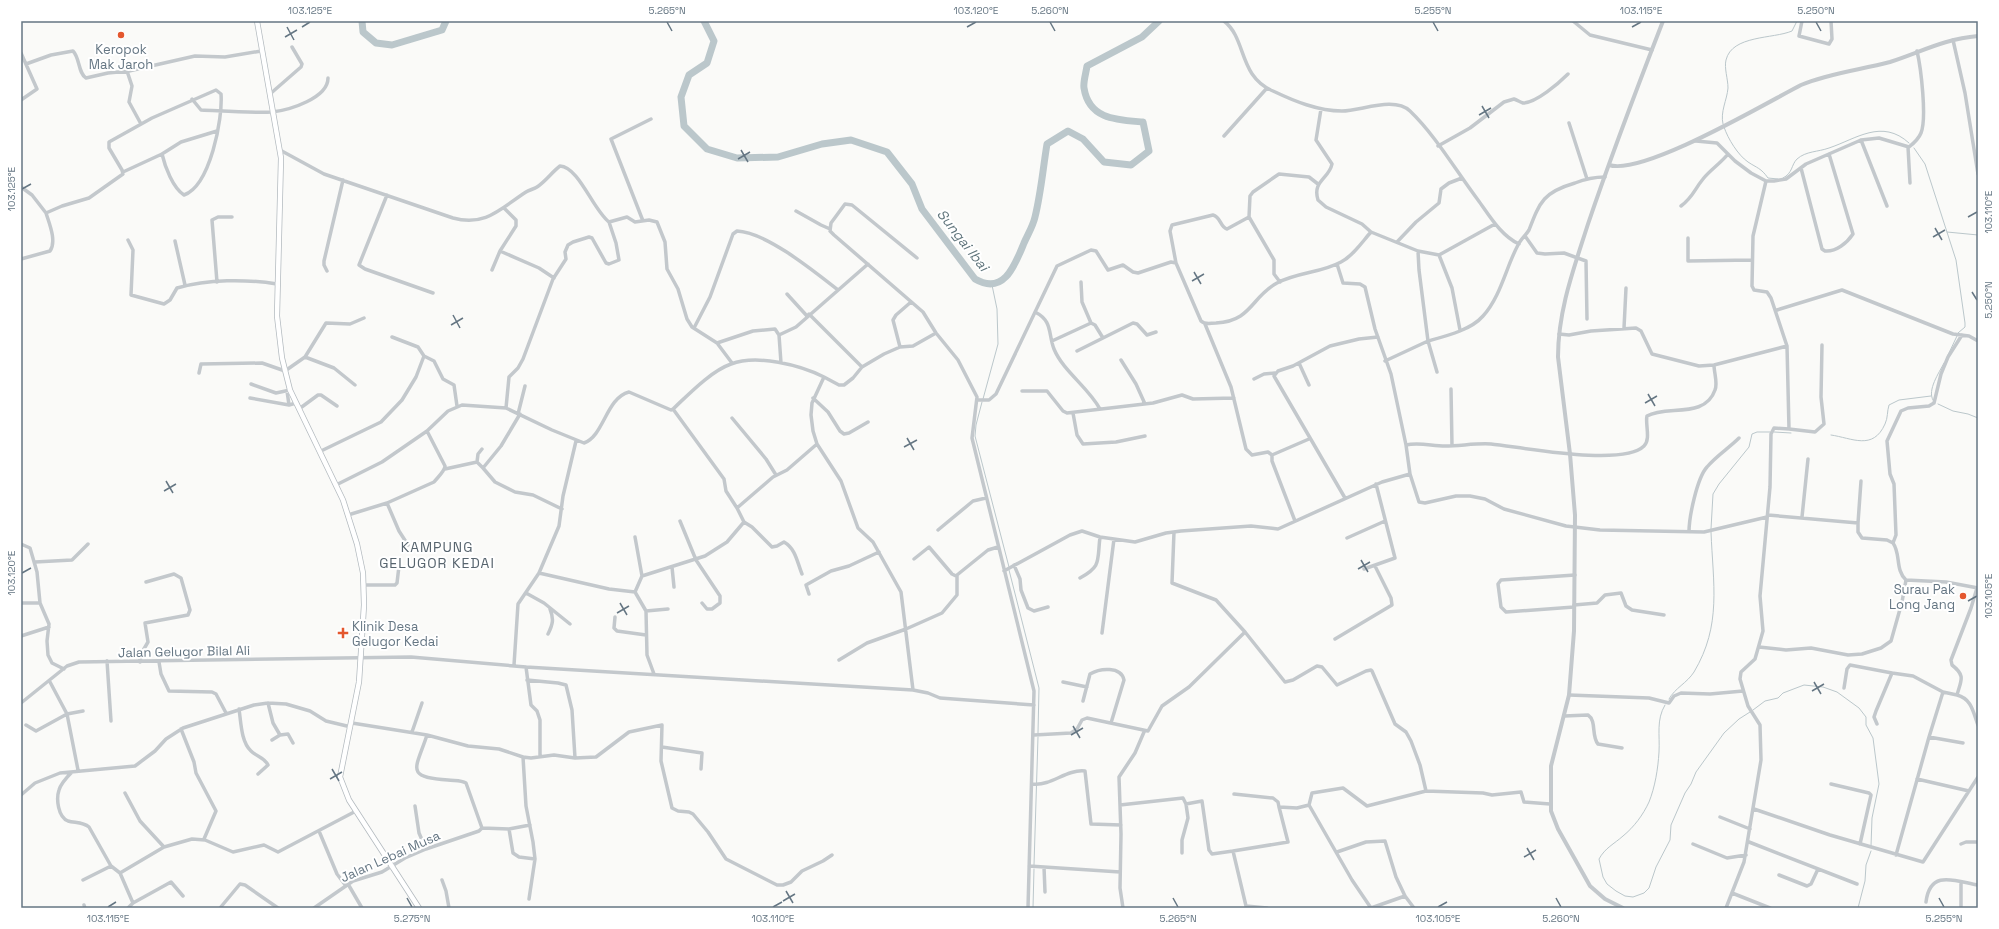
<svg xmlns="http://www.w3.org/2000/svg" width="1999" height="929" font-family="'Space Grotesk',sans-serif">
	<rect width="100%" height="100%" fill="#fafaf8"/>
	<g fill="none" stroke-linecap="round" stroke-linejoin="round">
		<path stroke="#bbc7cb" stroke-width="1" d="M1723,124c-3,-12 4,-24 5,-36 0,-9 -4,-20 -2,-28 6,-25 47,-21 66,-29l5,-10
			M1724,127c4,12 14,28 24,35 9,6 13,6 20,16l10,1
			M1914,148l11,16 31,96 9,63v4l-7,6
			M1783,178c10,-5 8,-13 14,-19 9,-8 21,-7 32,-11 27,-9 53,-30 80,-5
			M1947,232l31,3
			M1948,355l9,-19
			M983,399l15,-55 -1,-35 -5,-24
			M1933,400c-6,-10 6,-27 11,-37
			M982,402l-6,23 -1,11 34,131
			M1938,404l15,7 15,3 10,4
			M1774,432l17,1
			M1831,435c21,3 42,16 54,-11 3,-6 2,-13 4,-19l10,-5 32,-4
			M1711,529l2,-35 6,-10 30,-37 3,-13 5,-2h13
			M1009,570l30,118 -1,45
			M1669,699c6,-11 18,-16 25,-27 28,-47 19,-88 17,-140
			M1665,705c-9,15 -5,30 -6,47 -1,17 -4,35 -10,50 -6,13 -15,25 -26,34 -9,8 -18,12 -24,23l4,18 4,7 9,7 9,5 8,1 11,-4 5,-5 7,-21 14,-27 1,-15 14,-32 6,-9 5,-12 28,-39 15,-14 11,-7
			M1753,710l12,-9 13,-3 5,-5 21,-8 19,2 14,5 22,16 7,9v8l7,13 6,46 -7,34 -1,28
			M1034,865l4,-128
			M1033,908l1,-39
			M1858,908l7,-27 1,-16 5,-14"/>
		<path stroke="#bbc7cb" stroke-width="7" d="M362,21l1,11 13,11 16,2 50,-15 4,-9
			M704,21l10,20 -7,22 -18,12 -8,22 3,29 23,23 30,9 41,-1 44,-13 29,-4 36,12 25,32 10,25 53,70c29,17 40,-14 49,-36 4,-9 9,-17 11,-26 6,-24 8,-49 12,-73l21,-13 15,8 21,23 27,3 18,-14 -6,-29c-25,-2 -54,-2 -59,-34 -1,-6 2,-15 3,-22l55,-29 17,-16"/>
		<defs>
			<path id="secondary" d="M257,21l24,137 -4,158 5,42 8,32 53,110 14,44 6,29 1,32 -5,77 -19,95 9,23 70,108"/>
		</defs>
		<use href="#secondary" stroke="#b3babf" stroke-width="6"/>
		<path stroke="#c3c8cc" stroke-width="3.5" d="M1224,21c23,18 14,55 49,70 21,10 45,20 69,20 19,0 52,-15 68,0 26,25 46,60 68,89 11,15 23,36 41,44
			M1573,21l17,14 62,15
			M1802,21l-3,15 30,8 3,-5 -1,-18
			M1953,40l12,53 13,81
			M21,53l16,36 -16,11
			M26,64l25,-9 22,-4c7,7 5,22 13,27l22,-5 21,-2 66,-15 30,1 36,-6
			M127,71l5,15 -3,16 12,22
			M270,94l31,-27 1,-3 -10,-17
			M192,99l9,11c23,1 48,3 71,2 18,-2 56,-14 56,-34
			M1321,109l-5,31 16,24c-3,15 -20,17 -14,36l8,7 36,17 9,8 47,19
			M1569,123l18,56
			M1224,136l43,-48
			M1861,140l26,66
			M1696,141l21,2 18,18 16,12 15,8h8l12,-2 20,-15 55,-24 18,-2 30,9c5,-4 10,-9 12,-14 6,-15 0,-65 -4,-82
			M1438,146l32,-18 34,-26 10,-3c3,1 6,3 9,4 13,0 36,-20 45,-29
			M1908,147l2,36
			M280,150l44,24 129,44c33,9 48,-10 73,-26 3,-2 8,-3 11,-5 9,-6 15,-15 23,-21 19,1 33,44 49,56l18,-5 8,5 14,-2 8,2 8,20 2,27 11,20 9,30 5,8 25,16 15,20
			M1801,168l21,81 3,2c11,1 22,-8 28,-17l-24,-80
			M123,172l39,-18
			M21,187l11,8 14,18 16,-7 27,-8 34,-24 -1,-4 -13,-22v-6l43,-24 64,-28 5,4c2,25 -11,92 -37,101 -11,-7 -19,-28 -22,-41l19,-12 36,-11
			M387,195l-28,70 6,4 68,24
			M1681,206c12,-9 13,-16 22,-27 7,-9 18,-16 25,-25
			M796,211l25,14 9,4
			M1249,217l25,43v14l6,8
			M643,221l-32,-82 40,-20
			M1495,224l-56,31 -21,-4 1,19 9,71c18,-5 43,-11 55,-25 18,-20 23,-49 35,-71 3,-6 8,-10 11,-15 11,-29 15,-38 46,-47 10,-4 19,-6 30,-6
			M1525,236l12,17 8,1 19,-1 22,8 1,58
			M1688,238v23l64,-1
			M128,240l5,10 -2,45 33,9 6,-4 7,-12c31,-9 69,-9 100,-4
			M175,241l10,44
			M1397,242l19,-20 23,-19 2,-14 8,-6 13,-5
			M500,251l39,17 15,10
			M1439,255l13,33 8,42
			M917,258l-65,-53 -7,-1 -14,19 -1,8 4,4 89,77 13,21 22,27 19,37 -5,41 62,253 -6,217
			M21,259l29,-8c7,-10 -1,-28 -4,-38
			M1176,263l-6,-32 2,-6 41,-10c8,2 7,12 14,14l22,-12 1,-21 3,-4 26,-18 30,3 9,7
			M492,270l8,-19 16,-25v-6l-12,-12
			M327,271l-3,-6v-4l19,-81
			M217,282l-5,-62 6,-3h14
			M1081,282l1,20 9,21
			M787,294l20,22
			M1777,310l65,-20 111,44 16,2 9,5
			M1035,312c18,9 13,22 19,37 9,22 34,38 46,60
			M809,314l53,53
			M1205,324l26,63 15,62 6,6 16,-3 4,3
			M694,328l16,-31 23,-63 4,-3c29,1 78,41 101,59
			M1624,328l2,-40
			M1559,334l10,1 22,-4 45,-3 5,3 11,23 47,12 15,-1 73,-19
			M779,335l17,-8 72,-63
			M1052,341l39,-18 4,2 8,13
			M717,343l36,-12 22,-2 4,6 2,28
			M900,347l-7,-27 3,-5 15,-13
			M1077,351l56,-28 4,1 10,11 9,-3
			M424,356l10,5 9,18 11,6 3,21
			M305,357l21,-34 24,1 14,-6
			M1121,360l15,24 9,20
			M1385,361l43,-20 9,31
			M1299,363l10,22
			M199,373l2,-9 61,-1 23,8 20,-14 29,11 21,17
			M1254,379l10,-5 11,-1
			M251,384l25,9 14,-3
			M1451,389l1,57
			M287,391l2,14
			M1022,391h25l16,20 4,2 86,-10 29,-8 11,4 41,-1
			M250,398l39,7 7,-2
			M813,398l15,14 12,19 4,3 5,-1 19,-11
			M978,400h11l7,-6 61,-128 34,-16 5,1 12,19 15,-5 10,7 5,1 33,-11 5,1 25,58c4,4 9,2 15,2 36,-2 35,-26 61,-40 21,-11 44,-10 64,-21 12,-6 21,-20 30,-30
			M506,408l3,-31 9,-9 5,-9 30,-80 13,-20 -1,-7 3,-7 5,-3 16,-5 3,1 14,25 3,1 10,-4 -3,-17 -7,-21
			M299,409l19,-14h3l16,11
			M673,409l51,70 2,12 11,17
			M1073,413l4,22 6,9 33,-2 29,-6
			M518,414l7,-28
			M732,418l34,41 10,16
			M1789,429l26,3 9,-8 -3,-27 1,-52
			M1406,445c13,-3 26,1 39,1 15,0 31,-3 46,-2 30,3 132,23 153,2 7,-7 1,-22 3,-30 20,-11 58,3 68,-26 3,-7 -1,-17 -1,-25
			M482,449l-4,5 -1,8 6,6 18,-22 19,-32
			M321,451l60,-29 21,-22 14,-23 8,-21 -6,-9 -26,-10
			M483,468l12,14 20,10 18,3 29,14
			M445,469l32,-7
			M1410,474l9,28 6,1 31,-7h14l15,3 19,10 62,17 34,4 104,2 63,-15
			M336,485l46,-23 45,-31 21,-20 14,-6 44,3 46,22 32,13c20,-7 22,-45 45,-51l42,18 2,-1c16,-15 38,-38 58,-45 26,-10 69,1 93,13
			M1345,498l-71,-122 4,-5 15,-5 37,-20 29,-7 19,-2
			M387,503l12,28 9,14
			M348,515l39,-12 47,-21c3,-4 11,-11 11,-16l-18,-35
			M1768,515l90,8v9l4,6 25,2 6,3c8,11 2,27 13,37l40,2 32,6
			M1802,517l6,-58
			M680,521l16,39 24,36v7l-8,6h-5l-5,-6
			M1295,521l-23,-60v-6l37,-16
			M744,522l8,5 20,20 5,-1 7,-4c12,7 13,20 18,32
			M1858,523l3,-42
			M938,530l35,-29 13,-3
			M1174,532l-2,51 44,17 29,32 40,50 8,-2 24,-14 5,1 15,18 29,-14 5,-1 1,1 23,53 11,8 5,9 9,24 6,26
			M1689,532c0,-15 8,-54 18,-65 9,-11 22,-19 32,-29
			M635,537l7,39
			M1347,538l38,-17
			M1893,543l3,-8 -2,-51 -4,-10 -3,-33 14,-30 7,-3 21,-2 5,-3 7,-29 7,-17 14,-22
			M21,544l9,4 7,24 3,31 9,21 -2,17 1,14 4,8 12,6
			M914,559l15,-12 23,27 4,2
			M35,562l37,-2 16,-16
			M1014,565l6,14 1,11 7,18 6,3 14,-4
			M672,567l2,20
			M1364,569l31,-11 -19,-74
			M1004,571l66,-36 12,-4 18,6 35,5 31,-9 15,-2 70,-5 27,3 104,-47 28,-8 -4,-29 -15,-71 -16,-45 -10,-42 -5,-3 -17,-1 -6,-19
			M539,573l70,16 26,3 11,19 1,44 7,19
			M1080,578c22,-12 17,-17 20,-41
			M364,585h31l2,-2 2,-17
			M635,592l7,-16 63,-20 22,-14 17,-20 -7,-14 36,-31 14,-7 30,-26
			M526,593l18,10 26,21
			M809,594l-3,-9 25,-14 18,-5 30,-14
			M21,603h19
			M1574,605l23,-2 8,-8 16,-2 5,13 6,4 32,5
			M1574,607l-68,5 -5,-5 -3,-23 3,-4 74,-5
			M646,611l22,-2
			M615,617l-1,11 3,3 29,4
			M1102,633l12,-94
			M548,634c5,-10 6,-15 2,-25
			M21,636l28,-9
			M1335,639l57,-34 -1,-7 -16,-32
			M1759,647l27,3 25,-2 37,7 14,-1 19,-6 10,-7 11,-39 4,-22
			M839,660l28,-17 39,-14 36,-16 15,-18v-20l31,-25 10,-3
			M107,661l4,60
			M140,662l1,-8 7,-12 -3,-19 43,-8 2,-5 -9,-32 -7,-4 -28,8
			M159,662l2,12 8,17 43,1 4,2 10,19
			M514,665l4,-61 21,-31 20,-47 4,-30 13,-55
			M526,667l5,38 6,6 3,9v36
			M50,682l17,32 11,56
			M1063,682l24,5
			M1844,688l3,-19 3,-4 42,8
			M913,690l-12,-98 -28,-50 -15,-14 -17,-47 -24,-37 -4,-13 -2,-16 1,-12 12,-26 15,8h5l9,-7 9,-11 22,-13 16,-7 13,-1 23,-13
			M1569,695l80,3 20,5 5,-7 7,-3 29,1 33,-3
			M1957,695c15,4 16,17 21,30
			M1083,701l7,-27c10,-6 31,-8 34,6l-13,43
			M21,703l46,-37 12,-4 332,-5 115,10 387,23 15,3 12,5 94,7
			M268,703l5,20 7,12
			M239,709c2,13 2,33 12,42 6,6 13,6 17,14l-10,9
			M1564,716l24,-1c9,6 3,21 10,29l24,4
			M1877,724l-3,-7 2,-6 16,-38 21,3 30,16 14,3c4,-15 9,-19 -5,-30l-1,-5 20,-52 6,-20
			M26,725l10,6 31,-17 16,-3
			M181,729l13,33 2,11 20,38 -12,28
			M412,732l10,-29
			M427,735l41,11 31,3 24,8 3,49 7,36 2,17 -6,40
			M1034,735l37,-2 6,-4 5,-9 5,-2 61,13 14,-25 27,-19 56,-55
			M1929,737l34,6
			M272,740l8,-5 8,-1 5,9
			M662,747l40,6 -1,16
			M523,757l8,1 23,-3 21,3 -3,-48 -6,-25 -8,-2 -31,-3
			M575,758l21,-1 33,-25 33,-7 -1,36 11,47 6,3 11,1 4,2 15,18 18,27 51,26h6l8,-3 11,-11 21,-10 9,-6
			M72,772c-5,5 -11,11 -13,18 -3,9 -1,27 9,31 7,2 15,1 21,6l22,39 9,7 13,30 -5,5
			M1917,779l52,12
			M1033,784c19,2 33,-15 52,-13l6,53 30,1
			M1831,784l38,9 2,2 -11,49
			M125,793l15,28 24,26
			M1234,794l39,4 5,4 1,5 18,1 12,-3
			M21,795l14,-12 25,-10 75,-7 20,-15 11,-12 17,-11 71,-23 14,-2 18,1 24,7 16,10 25,6
			M1186,804l16,-3 7,49 3,4 21,-3
			M1120,805l63,-7 3,6 2,14 -6,22v13
			M415,806l4,27 7,16
			M1754,809l76,26 93,27 55,-85
			M1720,817l30,12
			M482,828l27,1 21,-4
			M509,829l4,24 6,4 16,2
			M319,831l18,43 9,12
			M1749,842l108,42
			M1693,844l34,14 19,-3
			M1961,844l5,-2h12
			M1337,852l29,-10 19,-1 11,36 9,19 9,12
			M1896,855l33,-118 14,-45
			M1029,866l91,6
			M1044,867l1,25
			M120,873l44,-26 28,-8 13,1 28,12 31,-7 14,7 78,-41
			M1779,875l28,11 4,-2 7,-15
			M83,880l28,-14
			M442,880l4,11 3,17
			M348,884l14,24
			M1732,893l38,15
			M1926,902c4,-33 29,-21 52,-17
			M133,903l38,-21 12,14
			M84,905l1,3
			M220,908l20,-24 5,1 33,23
			M314,908l39,-27 29,-9 23,-14 21,-9 53,-18 3,-3 -16,-45c-5,-3 -12,-2 -18,-3 -44,-3 -32,-11 -21,-45l-75,-12
			M1123,908l-3,-20 1,-54 -2,-57 16,-24 9,-21
			M1267,908l-21,-2 -13,-55 55,-9 -9,-35
			M1371,908l-19,-28 -43,-75 3,-12 31,-5 24,18 59,-15 57,2 9,2 29,-3 3,10 26,2
			M1371,908l34,-12
			M1726,908l18,-46 17,-102 -1,-35 -12,-19 -8,-27 1,-7 14,-13 8,-28 -3,-35 10,-109 1,-53 3,-6 15,1 -2,-83 -16,-48 -4,-6 -13,-2 -2,-4 1,-50 13,-55
			M1961,908v-26"/>
		<path stroke="#c3c8cc" stroke-width="4" d="M1609,165c34,11 157,-62 192,-80 28,-12 59,-15 89,-23 31,-10 54,-23 88,-26
			M1623,908l-18,-9 -15,-13 -32,-57 -7,-18v-45l18,-71 5,-64 1,-116 -5,-61 -12,-97c0,-47 16,-89 30,-133 23,-68 49,-136 75,-203"/>
		<use href="#secondary" stroke="#fff" stroke-width="4.5"/>
	</g>
	<path fill="none" stroke="#657683" stroke-width="1.5" d="M667,22l5,9M1050,22l5,9M1433,22l5,9M1816,22l5,9M287,27l7,13M302,27l8,-5M967,27l9,-5M1632,27l9,-5M285,37l12,-7M1482,106l7,12M1479,115l12,-7M741,150l7,12M738,159l12,-7M22,189l9,-5M1968,217l9,-5M1935,228l7,12M1933,237l12,-7M1194,272l7,12M1192,281l12,-7M1972,292l5,8M453,315l7,13M451,325l12,-7M1648,394l7,12M1645,403l12,-7M907,438l7,12M904,447l13,-7M166,481l7,12M164,491l12,-7M1361,560l7,12M1358,569l12,-7M22,573l9,-5M1968,601l9,-5M620,603l7,12M617,613l12,-7M1814,682l7,12M1812,691l12,-7M1073,726l7,12M1071,735l12,-7M332,769l7,12M330,779l12,-7M1527,848l7,12M1524,857l12,-7M786,891l7,12M407,898l5,9M1173,898l5,9M1556,898l5,9M1939,898l5,9M783,901l12,-7M108,907l8,-5M773,907l9,-5M1438,907l9,-5"/>
	<g fill="#e4572e" stroke="#fff" stroke-width="1.5">
		<circle cx="121" cy="35" r="4"/>
		<circle cx="1963" cy="596" r="4"/>
		<path d="M341 627h4v4h4v4h-4v4h-4v-4h-4v-4h4z"/>
	</g>
	<g text-anchor="middle" stroke-width="4" stroke-linejoin="round" paint-order="stroke">
		<g font-size="13" fill="#657683" stroke="#fff">
			<text x="121" y="54">Keropok<tspan x="121" dy="15">Mak Jaroh</tspan></text>
			<text x="1955" y="594" text-anchor="end">Surau Pak<tspan x="1955" dy="15">Long Jang</tspan></text>
			<text x="352" y="631" text-anchor="start">Klinik Desa<tspan x="352" dy="15">Gelugor Kedai</tspan></text>
		</g>
		<g font-size="13" fill="#657683" stroke="#fff">
			<text transform="translate(184 651) rotate(-1)" y="5">Jalan Gelugor Bilal Ali</text>
			<text transform="translate(390 856) rotate(-24)" y="5">Jalan Lebai Musa</text>
		</g>
		<g font-size="14" font-style="italic" fill="#60757c" stroke="#fff">
			<text transform="translate(963 240) rotate(52)" y="5">Sungai Ibai</text>
		</g>
		<g font-size="14" letter-spacing="1" fill="#57646e" stroke="#fff">
			<text x="437" y="552">KAMPUNG<tspan x="437" dy="16">GELUGOR KEDAI</tspan></text>
		</g>
	</g>
	<rect width="1999" height="929" fill="none" stroke="#ffffff" stroke-width="44"/>
	<rect x="22" y="22" width="1955" height="885" fill="none" stroke="#657683" stroke-width="1.5"/>
	<g font-size="10" text-anchor="middle" fill="#657683">
		<text x="310" y="14">103.125°E</text>
		<text x="667" y="14">5.265°N</text>
		<text x="976" y="14">103.120°E</text>
		<text x="1050" y="14">5.260°N</text>
		<text x="1433" y="14">5.255°N</text>
		<text x="1641" y="14">103.115°E</text>
		<text x="1816" y="14">5.250°N</text>
		<text transform="translate(11 189) rotate(-90)" y="4">103.125°E</text>
		<text transform="translate(1988 212) rotate(-90)" y="4">103.110°E</text>
		<text transform="translate(1988 300) rotate(-90)" y="4">5.250°N</text>
		<text transform="translate(11 573) rotate(-90)" y="4">103.120°E</text>
		<text transform="translate(1988 596) rotate(-90)" y="4">103.105°E</text>
		<text x="108" y="922">103.115°E</text>
		<text x="412" y="922">5.275°N</text>
		<text x="773" y="922">103.110°E</text>
		<text x="1178" y="922">5.265°N</text>
		<text x="1438" y="922">103.105°E</text>
		<text x="1561" y="922">5.260°N</text>
		<text x="1944" y="922">5.255°N</text>
	</g>
</svg>
